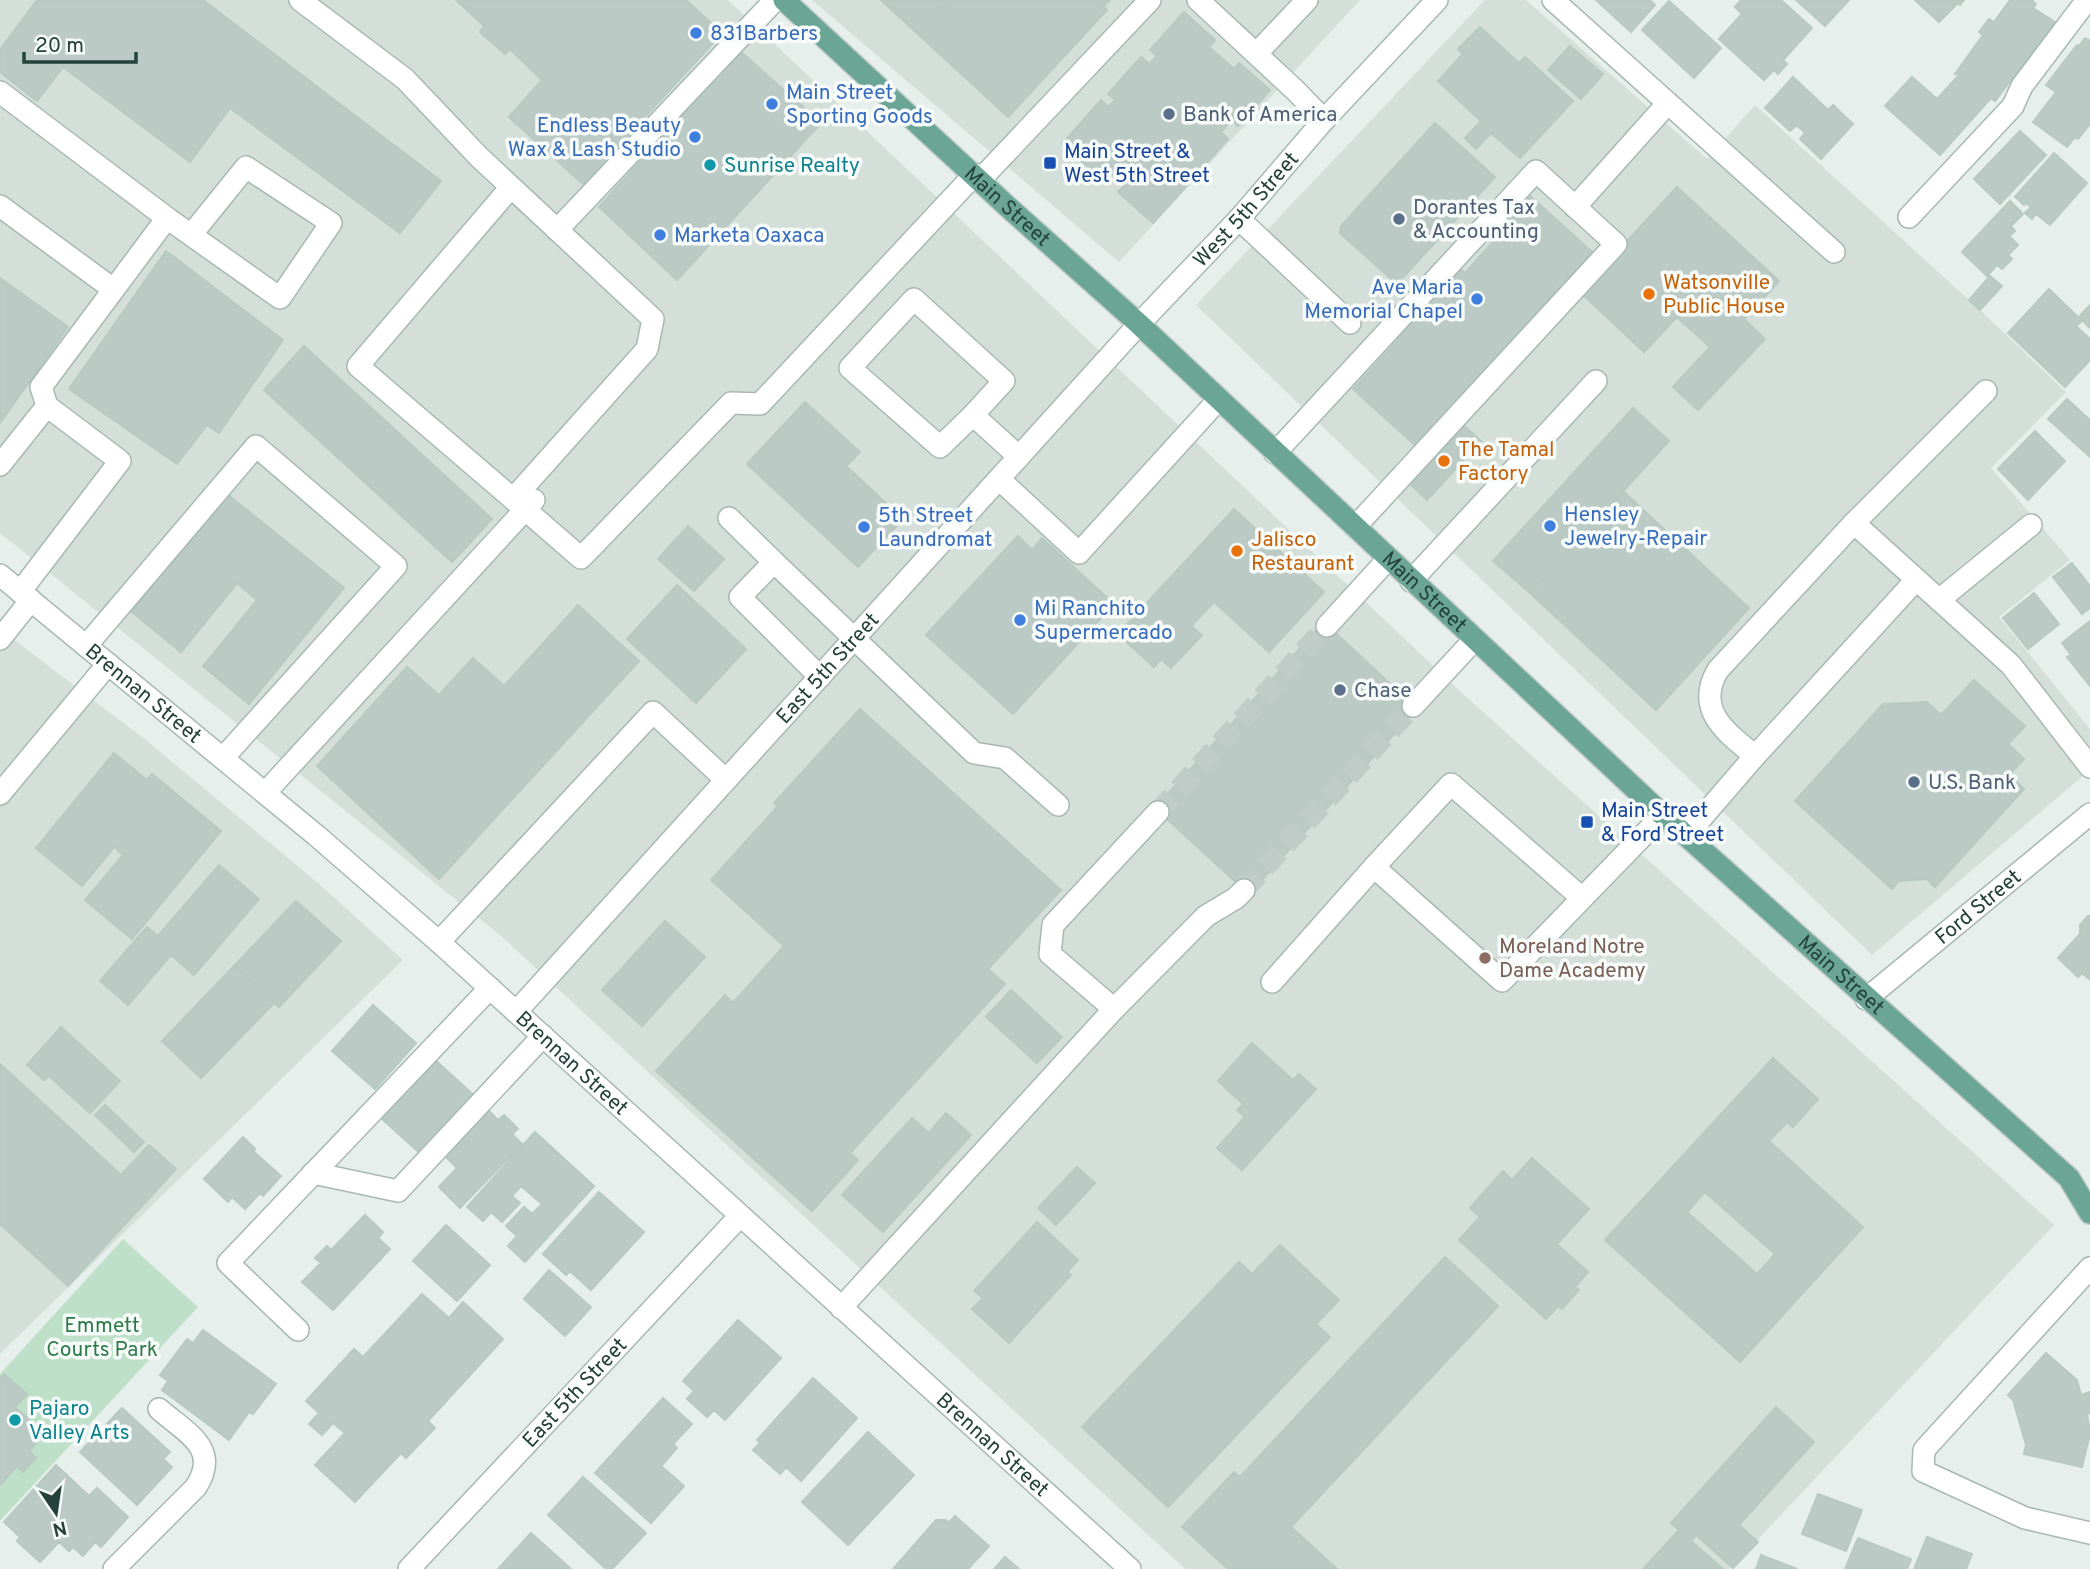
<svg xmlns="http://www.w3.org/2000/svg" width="2090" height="1569" font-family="Overpass,sans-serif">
	<rect width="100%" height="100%" fill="#e6efeb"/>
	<path fill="#d4dfda" d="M0,0h728l733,692 593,533 -324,344h-545l-684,-633 -501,-403z
		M812,0h548l-241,262z
		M1485,0h41l181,159 48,-54 225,205 86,82 -75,76 79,92 -71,57 91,112v41l-218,185 -676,-650z
		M0,629l147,112 171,142 85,77 -403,394z"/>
	<path fill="#bfe0c8" d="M123,1239l75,68 -198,214v-147z"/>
	<path fill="#bbcac4" stroke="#b8c9c2" stroke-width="2" fill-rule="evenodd" d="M37,0h166l238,181 -41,52 -170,-125 -40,54 -127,-95 -26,34 -37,-29v-22z
		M456,0h230l36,33 -139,151 -74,-67 33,-37 -32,-31 -5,5 -25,-22 4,-6z
		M881,0h69l-32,34z
		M950,0h160l-6,6 3,4 -99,107 -90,-83z
		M1596,0h54l5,5 -24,27z
		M1741,0h40l31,28 -29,32 4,4 -9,10 -4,-4 -10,10 -45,-41 23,-25 -7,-7z
		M1796,0h53l-24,26z
		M1915,0h49l-4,5 -2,-2 -19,19z
		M2010,0h21l5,4 -3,4 22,14 -60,79 -4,-3 -51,57 -55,-49 27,-29 25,22 22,-24 -4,-1 28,-39 -4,-3 10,-13 5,3z
		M1669,1l52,47 -27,30 -52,-48z
		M1184,12l31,28 -6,7 25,22 5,-6 31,27 -32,36 -7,-6 -10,12 7,7 -30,34 -7,-7 -8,9 7,7 -37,41 -35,-31 7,-7 -21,-18 -7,8 -35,-31 39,-44 7,7 7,-7 -7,-6 33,-37 8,7 8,-8 -7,-6z
		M1480,27l39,36 6,-6 48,44 -53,57 -29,-25 -15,16 -11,-11 16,-17 -43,-40 25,-27 -5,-5z
		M2085,38l5,3v83l-12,15 -3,-2 -8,10 -34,-25 23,-30 -10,-7 31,-40 2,1z
		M1570,46l33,28 -22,25 -33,-29z
		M740,51l81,72 -144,157 -78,-73z
		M1793,77l35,33 5,-5 20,19 -32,35 -21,-20 5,-6 -8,-8 -7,6 -25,-23z
		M1435,123l60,54 -98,107 -57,-51 1,-7z
		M2020,131l26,24 -46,49 -26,-25z
		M2054,153l33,30 -37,42 -14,-11 -4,5 -7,-6 6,-6 -5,-4 -2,2 -9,-8z
		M1677,187l102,94 -35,38 21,20 -67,71 -25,-23 37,-40 -33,-30 -33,35 -64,-60z
		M1527,193l65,59 -176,194 -63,-57 46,-50 -17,-14 63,-70 20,18 37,-41 -5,-5z
		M2010,201l13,13 -12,12 4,5 -6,5 9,9 -10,10 4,4 -10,10 -5,-4 -10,11 -25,-24z
		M166,251l117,89 -64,93 -12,-8 -30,39 -108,-75z
		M1990,276l12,10 -22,24 -11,-10z
		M0,278l68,49 -68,96z
		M2049,289l33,32 -6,5 14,13v21l-25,27 -57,-54z
		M2090,305v23l-11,-11z
		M304,346l188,173 -40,43 -188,-172z
		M2067,399l23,21v37l-42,-38z
		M805,402l55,50 -14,14 57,53 -45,48 -111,-103z
		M1633,408l36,33 -139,152 -37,-32z
		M1461,423l20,18 -54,59 -20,-19z
		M2035,431l30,30 -37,39 -30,-31z
		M1623,491l126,117 -93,102 -126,-117z
		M227,494l117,94 -95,116 -46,-38 54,-66 -20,-17 -56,69 -50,-41z
		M1234,509l90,83 -55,60 -55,-50 -23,24 11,9 -31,33 -10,-9 -7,8 -36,-33z
		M688,526l36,33 -30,32 -36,-32z
		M1018,536l14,14 10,-12 72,66 -101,110 -87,-79z
		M2072,563l18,23v22l-8,6 -29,-37z
		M677,585l69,64 -50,54 -69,-64z
		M2034,593l25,31 -31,25 -25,-31z
		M578,605l61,56 -200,218 -122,-113 90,-99 32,28 34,-37 31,28z
		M2090,621v65l-23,-29 4,-2 -9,-12z
		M1324,622l93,87 -168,185 -94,-86z
		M1974,680l51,46 -17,18 16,15 -15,16 15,14 -89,98 -8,-8 -28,2 -7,8 -97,-88 88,-97 44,-2 14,13z
		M860,709l201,181 -73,79 17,15 -155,169 8,7 -46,51 -156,-140 69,-76 8,8 51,-57 -73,-66 67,-74 -4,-3z
		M114,753l33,27 5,-6 69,57 -89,108 -47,-39 38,-45 -9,-8 -32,39 -46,-38z
		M219,865l40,34 -65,76 -23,-20 -43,50 -28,-24 47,-54 11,9z
		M296,901l45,40 -62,66 -44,-42z
		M2088,916h2v64l-8,-7 -4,4 -20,-19 22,-24v-9z
		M665,921l40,36 -63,69 -40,-36z
		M235,965l39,38 -73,75 -39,-37z
		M1011,990l51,47 -25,26 -51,-46z
		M373,1005l43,38 -41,46 -43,-38z
		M61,1027l59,54 -30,32 -41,-37 -5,4 -17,-15z
		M1252,1043l41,37 6,-6 17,15 -74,81 -25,-22 28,-31 -8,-7 6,-6 -25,-23z
		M1773,1058l45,41 -25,28 -6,-5 -18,19 94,86 -123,135 -135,-122zM1705,1192l70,62 -18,20 -70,-62z
		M435,1060l42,38 -54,58 -42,-38z
		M0,1064l121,111 28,-30 27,24 -108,117 -68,-62z
		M105,1105l39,37 -10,10 -39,-37z
		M488,1110l10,10 6,-5 14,14 -6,5 10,10 -62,64 -21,-21 18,-19 -13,-13z
		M946,1113l25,22 -88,97 -41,-37 70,-77 17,15z
		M535,1132l59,54 -69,76 -17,-16 9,-10 -11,-10 18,-19 8,7 10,-10 -21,-18 -9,10 8,7 -18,19 -11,-10 -8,9 -16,-14z
		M243,1137l12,12 -2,2 28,25 -18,20 -3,-3 -15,16 -13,-12 -4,5 -24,-23z
		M1532,1158l57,51 -32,35 31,28 -13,15 4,3 -17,19 -4,-3 -12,13 -87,-79 21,-23 -10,-9 33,-37 9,9z
		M1077,1167l18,16 -39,42 -18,-17z
		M599,1192l45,40 -53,58 -21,-19 -4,4 -23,-21z
		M365,1215l18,17 -5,6 12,11 -57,61 -31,-28 19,-19 -6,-5 12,-12 4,4z
		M1037,1222l41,38 -11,12 4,3 -62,68 -37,-34 11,-11 -9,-7z
		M446,1225l44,40 -33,36 -44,-40z
		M1280,1245l59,55 -23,24 14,13 -162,170 -86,-80 157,-165 13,12z
		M1445,1257l53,49 -207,221 46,42h-109l-46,-42 52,-55 6,5z
		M549,1270l42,37 -26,29 -41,-37z
		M422,1294l27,24 14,-16 40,37 -75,82 7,7 -29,30 -5,-5 -46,49 -40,-37 30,-32 -12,-10 -11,12 -13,-11 10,-11 -13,-12 48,-52 9,8z
		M738,1320l43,38 -56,62 -11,-10 -7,7 -20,-18 7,-8 -11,-10z
		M203,1330l73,54 -23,30 -4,-2 -20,28 -67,-50 6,-9 -8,-6 27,-36 6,4z
		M2046,1353l31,27 4,15 9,-3v21l-3,1 3,19 -8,34 -58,-13 2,-9 -13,-45 -5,-5z
		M4,1374l23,20 -12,13 30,27 -16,17 7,7 -13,14 -6,-6 -17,19v-107z
		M813,1378l44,40 -56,63 -15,-14 -6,7 -27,-24 7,-7 -3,-3z
		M663,1398l29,26 -19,20 4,4 -16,18 23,20 -33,37 -56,-50z
		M1776,1407l38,35 -75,83 19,17 -25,26 -37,-33 -5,6 32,28h-80l36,-39 -8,-7z
		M122,1408l48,44 -7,7 9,8 -35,38 -57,-53z
		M868,1432l46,43 -66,70 -46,-43z
		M56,1465l33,31 8,-8 31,29 -27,30 -6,-5 -12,14 -10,-9 -4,4 -10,-9 -19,20 -23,-21 3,-4 -16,-15z
		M583,1477l63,56 -34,36h-6l-58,-54z
		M1818,1494l44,16 -16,41 -44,-17z
		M955,1516l34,30 -21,23h-75l43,-49h10l3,3z
		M531,1533l40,36h-73z
		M1927,1537l45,17 -6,15h-52z
		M1858,1538l53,21 -4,10h-62z
		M1761,1555l36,14h-41z
		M1005,1557l14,12h-25z"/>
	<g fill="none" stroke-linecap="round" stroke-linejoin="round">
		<path stroke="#bfccc8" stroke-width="21" stroke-dasharray="21 10" stroke-linecap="butt" d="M1158,812l169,-186
			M1244,890l169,-184"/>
		<defs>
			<g id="minor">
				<path d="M300,0l105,79 74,78 174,162 -6,30 -134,150 -155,-133 153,-179"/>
				<path d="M1198,0l98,91 28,29"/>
				<path d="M1553,0l281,252"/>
				<path d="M1257,53l50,-53"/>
				<path d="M0,92l167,126 113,80 51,-75 -85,-56 -55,68"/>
				<path d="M980,180l170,-180"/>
				<path d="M0,206l113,83"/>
				<path d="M1575,207l93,-104"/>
				<path d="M1909,217l104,-111 9,-20 65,-86"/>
				<path d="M1239,219l111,104"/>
				<path d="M557,230l218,-230"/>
				<path d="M973,415l-33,32 -90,-79 64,-69 90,82 -31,34 46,42"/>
				<path d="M1275,453l261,-282 80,73 -261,283"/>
				<path d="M0,465l47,-59"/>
				<path d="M999,479l80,74 140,-154"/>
				<path d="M513,499l68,59 150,-155 29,1 215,-230"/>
				<path d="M729,518l45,44"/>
				<path d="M1854,523l157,142 79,102"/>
				<path id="s1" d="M0,575l317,261 122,106 691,627"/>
				<path d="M1916,580l-161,176c-28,-23 -61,-46 -37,-86l136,-147 132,-132"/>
				<path d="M1411,581l185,-200"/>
				<path d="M20,592l100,-131 -73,-55 -6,-19 126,-169"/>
				<path d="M1939,600l92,-75"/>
				<path d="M1327,626l61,-67"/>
				<path d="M0,639l31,-39"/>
				<path d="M86,646l170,-200 140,120 -173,192"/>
				<path d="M820,677l-80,-80 34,-35 200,191 31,5 53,47"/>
				<path d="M1413,706l61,-66"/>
				<path d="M265,793l269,-293"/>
				<path d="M0,794l108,-130"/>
				<path d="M1158,812l-105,113 -3,29 64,55 92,-93 30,-18 8,-8"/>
				<path d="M1686,836l69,-80"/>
				<path d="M1582,898l-131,-114 -77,83 128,114 161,-166"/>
				<path d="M439,942l214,-230 73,68"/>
				<path d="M1272,982l102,-115"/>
				<path id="s2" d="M1866,999l224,-185"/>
				<path id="s3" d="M516,1012l623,-688 100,-105 85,-99 113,-120"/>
				<path d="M313,1173l85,18 145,-155"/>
				<path d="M2090,1268l-166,182 -1,21 102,47 65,15"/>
				<path d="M841,1308l273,-299"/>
				<path d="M298,1330l-70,-67 262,-275"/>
				<path d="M114,1569l82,-82c25,-39 -10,-54 -37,-78"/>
				<path id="s4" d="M409,1569l331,-353"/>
			</g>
			<g id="major">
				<path id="s5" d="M784,0l224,207 131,117 524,491 406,363 21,35"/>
			</g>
		</defs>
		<use href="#minor" stroke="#a8b8b2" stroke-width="24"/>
		<use href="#major" stroke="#c2cac8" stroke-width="24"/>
		<use href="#minor" stroke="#fff" stroke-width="21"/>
		<use href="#major" stroke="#6aa596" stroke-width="21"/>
	</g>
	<g fill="#3f7fe0" stroke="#f7fbf9" stroke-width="2.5">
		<circle cx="696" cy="33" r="7"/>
		<circle cx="772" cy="104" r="7"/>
		<circle cx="695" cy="137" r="7"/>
		<circle cx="660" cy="235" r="7"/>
		<circle cx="1477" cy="299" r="7"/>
		<circle cx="1550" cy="526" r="7"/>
		<circle cx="864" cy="527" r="7"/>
		<circle cx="1020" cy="620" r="7"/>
	</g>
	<g fill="#5c6f8a" stroke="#f7fbf9" stroke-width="2.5">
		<circle cx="1169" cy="114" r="7"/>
		<circle cx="1399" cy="219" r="7"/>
		<circle cx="1340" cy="690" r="7"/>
		<circle cx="1914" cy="782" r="7"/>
	</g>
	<g fill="#1a4fb4" stroke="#f7fbf9" stroke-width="2.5">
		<rect x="1043" y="156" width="14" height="14" rx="3.5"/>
		<rect x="1580" y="815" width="14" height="14" rx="3.5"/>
	</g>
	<g fill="#0f9aa8" stroke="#f7fbf9" stroke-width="2.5">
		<circle cx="710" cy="165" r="7"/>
		<circle cx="15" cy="1420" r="7"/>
	</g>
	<g fill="#e8710a" stroke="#f7fbf9" stroke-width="2.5">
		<circle cx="1649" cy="294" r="7"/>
		<circle cx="1444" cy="461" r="7"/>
		<circle cx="1237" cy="551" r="7"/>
	</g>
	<circle fill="#8d6e63" stroke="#f7fbf9" stroke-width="2.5" cx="1485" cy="958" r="7"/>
	<g text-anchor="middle" stroke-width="7" stroke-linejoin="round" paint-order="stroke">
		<g font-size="21" fill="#366cbe" stroke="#f7fbf9" text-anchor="start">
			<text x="710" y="40">831Barbers</text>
			<text x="786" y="99">Main Street<tspan x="786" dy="24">Sporting Goods</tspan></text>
			<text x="681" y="132" text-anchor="end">Endless Beauty<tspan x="681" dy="24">Wax &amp; Lash Studio</tspan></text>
			<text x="674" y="242">Marketa Oaxaca</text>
			<text x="1463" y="294" text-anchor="end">Ave Maria<tspan x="1463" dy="24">Memorial Chapel</tspan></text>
			<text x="1564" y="521">Hensley<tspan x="1564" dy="24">Jewelry-Repair</tspan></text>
			<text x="878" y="522">5th Street<tspan x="878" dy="24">Laundromat</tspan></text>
			<text x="1034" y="615">Mi Ranchito<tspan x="1034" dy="24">Supermercado</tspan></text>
		</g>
		<g font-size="21" fill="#4e5e75" stroke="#f7fbf9" text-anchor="start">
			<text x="1183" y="121">Bank of America</text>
			<text x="1413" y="214">Dorantes Tax<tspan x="1413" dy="24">&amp; Accounting</tspan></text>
			<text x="1354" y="697">Chase</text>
			<text x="1928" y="789">U.S. Bank</text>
		</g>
		<g font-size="21" fill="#164399" stroke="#f7fbf9" text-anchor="start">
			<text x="1064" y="158">Main Street &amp;<tspan x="1064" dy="24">West 5th Street</tspan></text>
			<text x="1601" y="817">Main Street<tspan x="1601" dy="24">&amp; Ford Street</tspan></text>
		</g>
		<g font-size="21" fill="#0d838f" stroke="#f7fbf9" text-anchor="start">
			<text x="724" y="172">Sunrise Realty</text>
			<text x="29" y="1415">Pajaro<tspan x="29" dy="24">Valley Arts</tspan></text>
		</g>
		<g font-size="21" fill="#24423a" stroke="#f7fbf9">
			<text dy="7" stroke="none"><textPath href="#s5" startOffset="304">Main Street</textPath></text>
			<text dy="7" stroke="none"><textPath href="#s3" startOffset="1085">West 5th Street</textPath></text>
			<text dy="7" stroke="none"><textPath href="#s5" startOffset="872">Main Street</textPath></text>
			<text dy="7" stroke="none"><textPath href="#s3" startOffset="464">East 5th Street</textPath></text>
			<text dy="7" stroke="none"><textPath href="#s1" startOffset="186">Brennan Street</textPath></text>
			<text dy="7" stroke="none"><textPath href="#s2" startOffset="145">Ford Street</textPath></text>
			<text dy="7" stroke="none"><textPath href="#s5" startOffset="1438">Main Street</textPath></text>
			<text dy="7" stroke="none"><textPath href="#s1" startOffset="752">Brennan Street</textPath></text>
			<text dy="7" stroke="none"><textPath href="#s4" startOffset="242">East 5th Street</textPath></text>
			<text dy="7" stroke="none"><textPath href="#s1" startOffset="1320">Brennan Street</textPath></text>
		</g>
		<g font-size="21" fill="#c56008" stroke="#f7fbf9" text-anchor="start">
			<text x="1663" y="289">Watsonville<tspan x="1663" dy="24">Public House</tspan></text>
			<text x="1458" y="456">The Tamal<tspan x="1458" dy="24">Factory</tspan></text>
			<text x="1251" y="546">Jalisco<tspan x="1251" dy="24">Restaurant</tspan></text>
		</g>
		<g font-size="21" fill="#785e54" stroke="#f7fbf9" text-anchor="start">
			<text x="1499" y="953">Moreland Notre<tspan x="1499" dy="24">Dame Academy</tspan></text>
		</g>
		<g font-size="21" fill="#2d7a4b" stroke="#f7fbf9">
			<text x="102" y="1332">Emmett<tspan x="102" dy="24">Courts Park</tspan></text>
		</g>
	</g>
	<g transform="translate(56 1513) rotate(167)" stroke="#f7fbf9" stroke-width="5" paint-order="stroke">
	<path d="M0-5L12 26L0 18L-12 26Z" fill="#24423a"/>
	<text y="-10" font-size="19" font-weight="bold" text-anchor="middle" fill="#24423a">N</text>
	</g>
	<path d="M24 52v10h112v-10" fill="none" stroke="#24423a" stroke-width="3.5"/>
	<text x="35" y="52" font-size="21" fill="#24423a" stroke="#f7fbf9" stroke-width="5" paint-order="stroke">20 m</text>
</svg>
